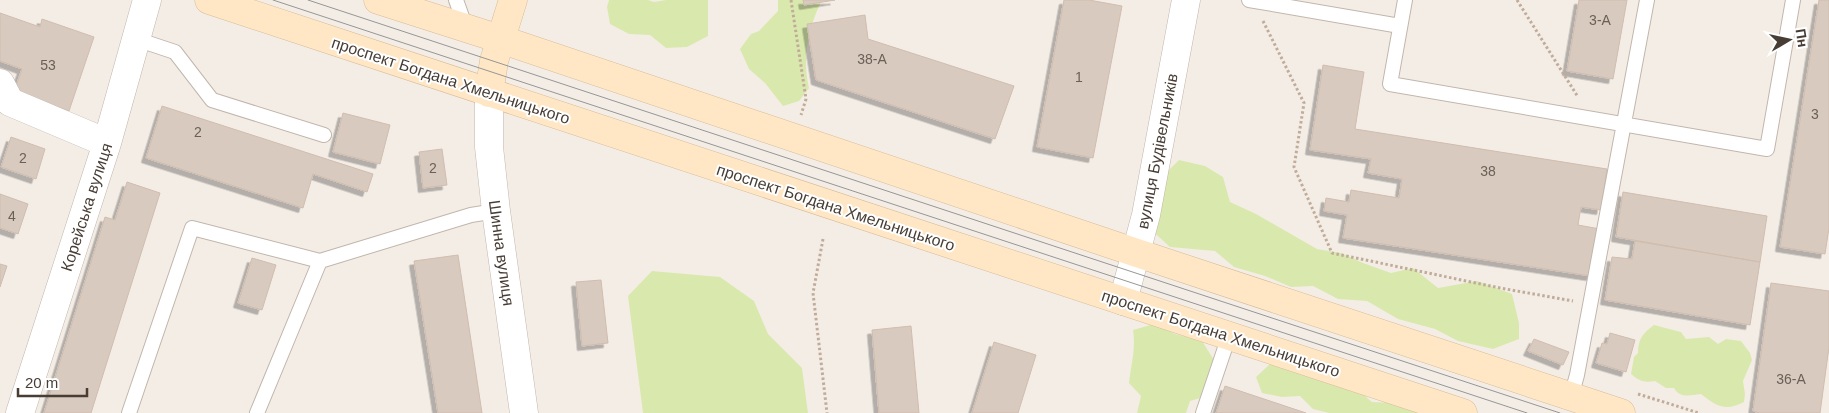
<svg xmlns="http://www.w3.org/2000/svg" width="1829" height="413" font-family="Helvetica,sans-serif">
	<defs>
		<filter id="shadow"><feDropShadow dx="-4.5" dy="4.5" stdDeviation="0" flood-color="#0004"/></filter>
	</defs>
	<rect width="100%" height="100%" fill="#f4ede6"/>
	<path fill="#d9e9ae" d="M609,0h39l6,2 12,-2h42v36l-21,11 -21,1 -16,-13 -21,-1 -19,-10 -3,-17z
		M778,0h41l1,4c-12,26 -18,54 -11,84l-10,13 -16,5 -18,-23 -16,-14 -9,-20 11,-15 8,-3 19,-20z
		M1179,160l26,6 18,11 7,25 26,12 61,35 24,4 22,10 28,10 22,-5 25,20 39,-7 35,13 7,29v16l-26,10 -35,-8 -23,-12 -37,-10 -31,-18 -29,-2 -25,-13 -22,1 -26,-11 -31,-9 -19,-16 -45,-4 -21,-19 9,-47z
		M652,271l68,6 34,24 14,33 34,34 6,45h-165l-15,-117z
		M1154,324l21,10 27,7 12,19 4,20 -7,15 -21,6 -4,12h-49l4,-17 -12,-13c2,-18 7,-35 4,-53z
		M1654,325l27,7 5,7 23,-2 9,7 8,-5 15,2 9,12 2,7 -9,21 2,13 -1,8c-19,10 -28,4 -43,-8 -10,1 -21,5 -27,-6h-8l-11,-7c-11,2 -16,0 -24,-7l3,-17 4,-4c0,-14 5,-20 16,-28z
		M1270,364l88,26 14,12 24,1 41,10h-108l-16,-4 -13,-13 -18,1 -20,-4 -6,-16z"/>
	<path fill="#d8cabe" stroke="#d0bdae" filter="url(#shadow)" d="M803,0h32l-31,5z
		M1064,0h25l33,6 -29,152 -56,-11z
		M1579,0h48l-14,79 -46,-8z
		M1819,0h10v228l-4,26 -45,-7z
		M0,13l40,14 2,-8 52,18 -25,74 -55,-19 8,-23 -22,-8z
		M865,15l3,24 146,47 -19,53 -179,-59 -9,-56z
		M1323,65l41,7 -9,57 252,40 -6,41 -20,-3 -3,18 22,4 -9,47 -248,-38 4,-23 -23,-4 2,-13 23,4 2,-12 48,8 3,-19 -34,-6 3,-14 -61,-9z
		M162,106l211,68 -6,18 -54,-18 -10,34 -157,-50z
		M343,113l47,12 -10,39 -47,-12z
		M11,137l34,12 -9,30 -35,-12z
		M442,149l5,36 -24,3 -4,-36z
		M127,182l33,11 -69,220h-47l61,-196 10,3z
		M1623,192l144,24 -7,46 -144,-25z
		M0,194l28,10 -10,30 -18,-6z
		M1635,241l125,21 -10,63 -145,-25 7,-43 20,2z
		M458,255l24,158h-44l-24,-152z
		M252,258l24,7 -14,45 -24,-7z
		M0,264l7,2 -7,21z
		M601,280l7,63 -26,3 -6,-64z
		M1771,283l58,8v56l-9,66h-61l-6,-2z
		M911,326l8,87h-40l-7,-83z
		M1610,333l25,7 -9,32 -30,-9 6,-20 5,1z
		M1534,339l35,13 -6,13 -35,-14z
		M994,342l42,13 -18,58h-46z
		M1225,386l81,27h-90z"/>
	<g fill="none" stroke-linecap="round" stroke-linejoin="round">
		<defs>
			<path id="service" d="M456,0l10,28
				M1249,0l151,26
				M1405,0l-15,84 377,65 26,-149
				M136,39l39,13 37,48 112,35
				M1571,396l6,-21 70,-375
				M129,413l63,-185 128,33 151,-46 25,-4
				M257,413l63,-152
				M1203,413l26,-77"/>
			<path id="minor" d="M0,83l10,19 97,41
				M20,413l87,-270 40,-143"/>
			<path id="tertiary" d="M489,93v54l7,64 28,202
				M1123,301l23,-86 40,-215"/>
			<path id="secondary" d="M209,0l1254,413
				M378,0l122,39 637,214 484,160
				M489,93l5,-32 19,-61"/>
		</defs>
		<use href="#service" stroke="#c2b6ac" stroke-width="16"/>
		<use href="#minor" stroke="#c2b6ac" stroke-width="29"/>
		<use href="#tertiary" stroke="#c2b6ac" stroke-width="29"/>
		<use href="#secondary" stroke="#d8bb97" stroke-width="29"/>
		<path stroke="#c1ac99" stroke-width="3" stroke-dasharray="2.5 2.5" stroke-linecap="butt" d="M791,0l15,99 -5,16
			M1517,0l61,97
			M1263,21l41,82 -10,64 38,86 168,35 73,13
			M823,239l-10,54 14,120
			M1638,394l61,19"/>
		<use href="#service" stroke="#fff" stroke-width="14"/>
		<use href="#minor" stroke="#fff" stroke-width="28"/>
		<use href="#tertiary" stroke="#fff" stroke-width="28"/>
		<use href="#secondary" stroke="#ffe7c5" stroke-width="28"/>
		<path stroke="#969696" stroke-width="1" d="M273,0l1254,413
			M308,0l1252,413"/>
	</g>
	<g text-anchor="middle" stroke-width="4" stroke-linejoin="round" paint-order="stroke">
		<g font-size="14" fill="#6b6057">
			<text x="1600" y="25">3-А</text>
			<text x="872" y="64">38-А</text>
			<text x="48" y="70">53</text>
			<text x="1079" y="82">1</text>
			<text x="1815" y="119">3</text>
			<text x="198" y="137">2</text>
			<text x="23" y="163">2</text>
			<text x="433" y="173">2</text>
			<text x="1488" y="176">38</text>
			<text x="12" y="221">4</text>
			<text x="1791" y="384">36-А</text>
		</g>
		<g font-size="16" fill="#473d35" stroke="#fff">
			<text transform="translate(451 80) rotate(18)" y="6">проспект Богдана Хмельницького</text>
			<text transform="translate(1157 151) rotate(-79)" y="6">вулиця Будівельників</text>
			<text transform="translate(86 207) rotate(-72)" y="6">Корейська вулиця</text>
			<text transform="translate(836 207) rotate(18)" y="6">проспект Богдана Хмельницького</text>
			<text transform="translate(502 253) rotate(82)" y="6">Шинна вулиця</text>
			<text transform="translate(1221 333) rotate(18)" y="6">проспект Богдана Хмельницького</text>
		</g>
	</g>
	<g transform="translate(1789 40) rotate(81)" stroke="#ffffff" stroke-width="4" paint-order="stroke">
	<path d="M0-4L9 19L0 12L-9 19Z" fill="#473d35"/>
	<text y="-8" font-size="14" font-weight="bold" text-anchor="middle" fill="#473d35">Пн</text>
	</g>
	<path d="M18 388v8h69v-8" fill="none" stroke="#473d35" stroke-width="2.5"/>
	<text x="25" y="388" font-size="15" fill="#473d35" stroke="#ffffff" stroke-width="4" paint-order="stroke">20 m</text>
</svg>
